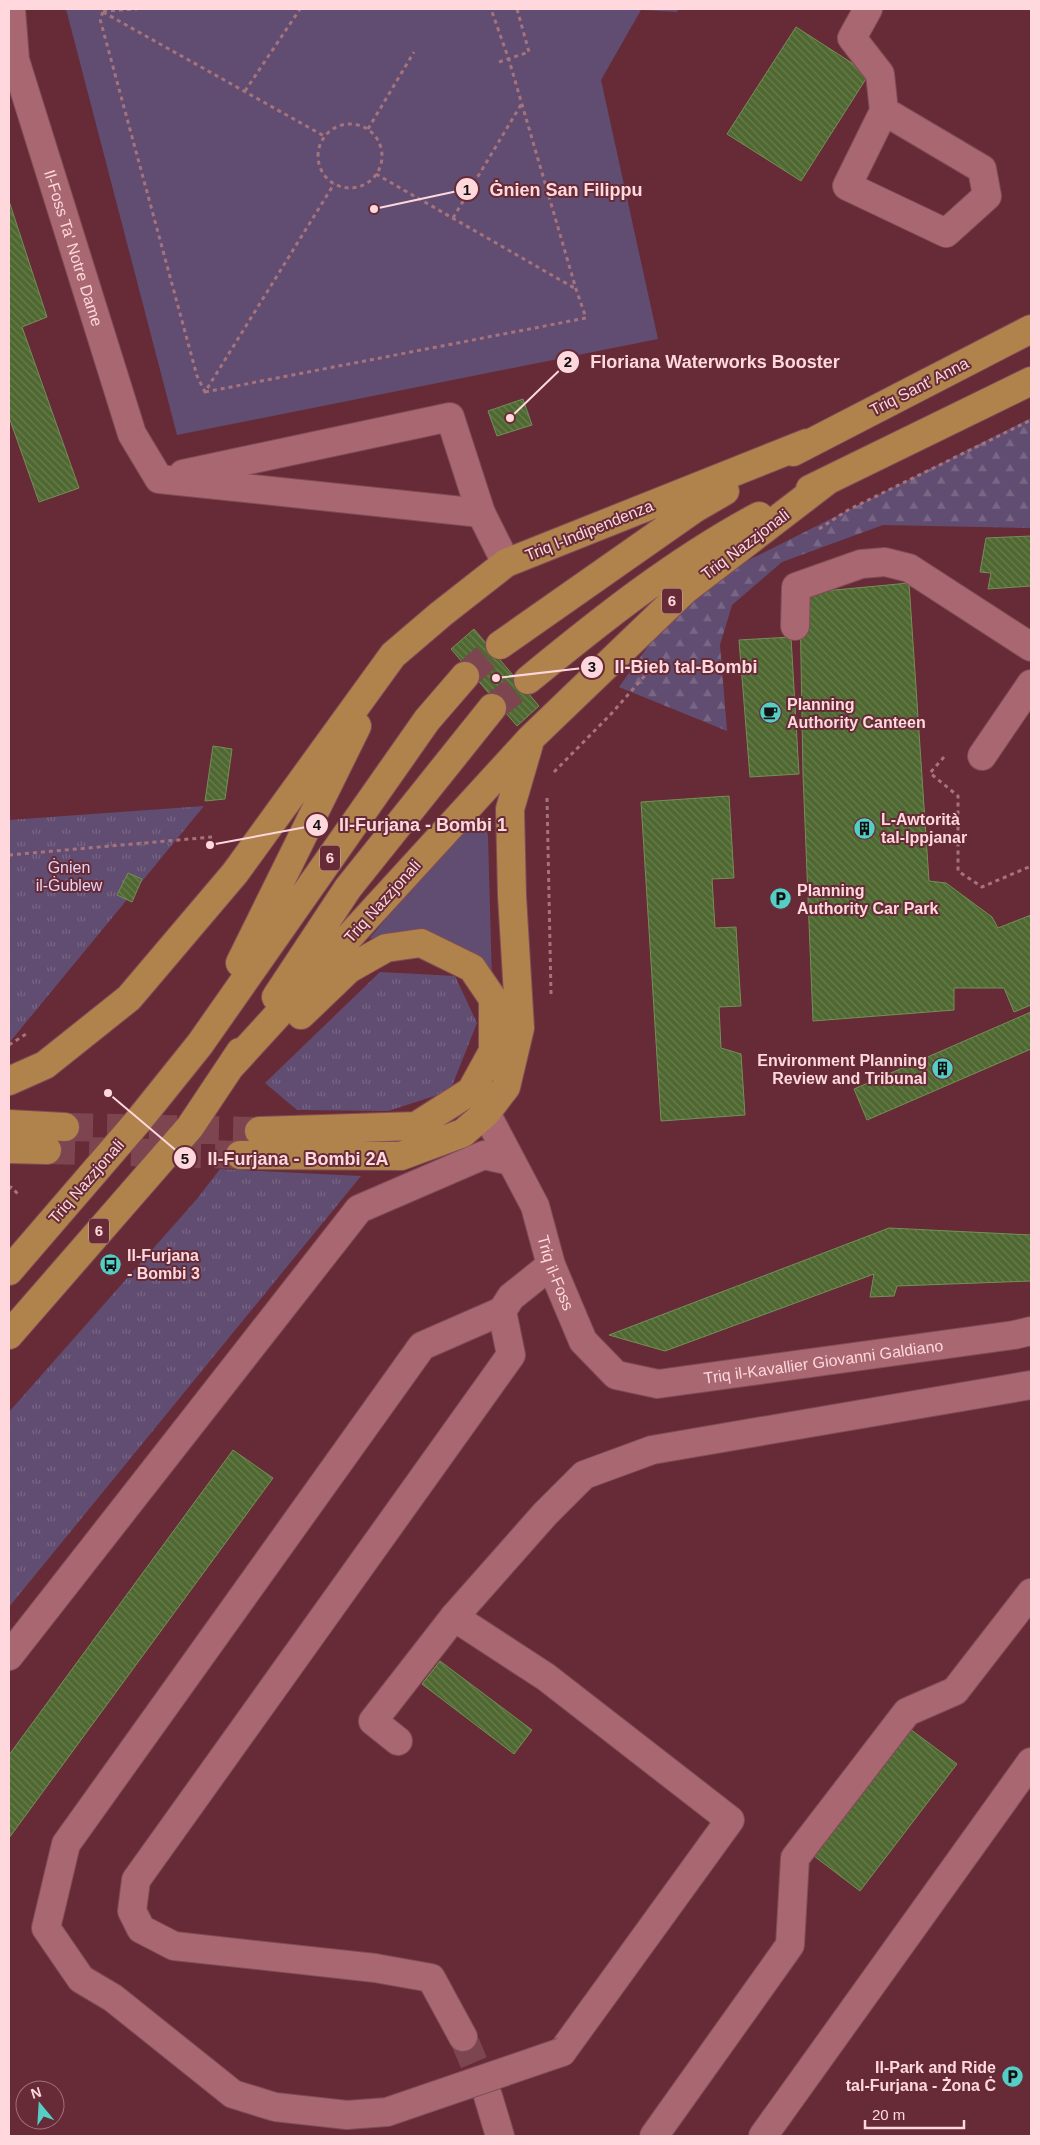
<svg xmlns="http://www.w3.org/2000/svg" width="1040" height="2145" font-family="Helvetica,sans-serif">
	<defs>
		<pattern id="forest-firs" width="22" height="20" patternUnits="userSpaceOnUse" patternTransform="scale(1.25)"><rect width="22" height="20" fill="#614d71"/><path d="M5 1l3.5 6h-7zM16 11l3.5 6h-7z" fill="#796685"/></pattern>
		<pattern id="park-tufts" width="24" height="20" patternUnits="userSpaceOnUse" patternTransform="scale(1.25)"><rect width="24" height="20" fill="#614d71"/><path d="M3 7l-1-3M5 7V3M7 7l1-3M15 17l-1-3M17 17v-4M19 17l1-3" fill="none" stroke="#796685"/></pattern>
		<pattern id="building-back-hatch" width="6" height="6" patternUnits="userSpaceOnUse" patternTransform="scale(1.25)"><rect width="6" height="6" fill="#4f6831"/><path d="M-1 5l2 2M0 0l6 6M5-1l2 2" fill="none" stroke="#697d4e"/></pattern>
	</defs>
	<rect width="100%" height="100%" fill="#662b37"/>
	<path fill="#614d71" d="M66,9h613l-2,3 -36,-2 -40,70 57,259 -481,96z
		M472,816l12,2 4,18 4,145 -27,-30 -36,-20 -60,8z"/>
	<path fill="url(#forest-firs)" d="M1031,418v110l-148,-3 -101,37 -50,43 -12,40 7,86 -108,-44 54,-76 62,-44z"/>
	<path fill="url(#park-tufts)" d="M204,806l-195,237v-223z
		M380,972l75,4 22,47 -27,68 -62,20 -91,-1 -32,-27z
		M220,1169l141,7 -352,431v-195l187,-212z"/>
	<path fill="url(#building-back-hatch)" stroke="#748f57" d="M796,27l73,47 -68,107 -74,-47z
		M9,201l38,116 -25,10 57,161 -40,14 -30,-85z
		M523,399l9,26 -35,11 -9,-25z
		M1031,536v50l-43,3 3,-16 -11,-1 6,-34z
		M909,583l20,298 17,2 46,34 6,11 33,-13v90l-17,7 -10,-24h-50v22l-141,11 -10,-247 -3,-171 3,-10z
		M474,629l65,77 -22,20 -66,-77z
		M791,637l8,137 -49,3 -11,-137z
		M213,746l19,3 -7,50 -20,2z
		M729,796l5,82 -22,1 3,49 21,-1 5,79 -22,1 2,41 20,6 4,61 -84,6 -20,-319z
		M128,873l14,6 -10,23 -15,-7z
		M1031,1012v37l-164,71 -13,-31z
		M889,1228l142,7v46l-134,5 -3,10 -24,1 4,-23 -209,77 -56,-16z
		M233,1450l40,28 -264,360v-83z
		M440,1661l92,69 -18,24 -92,-70z
		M910,1729l47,35 -97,127 -46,-35z"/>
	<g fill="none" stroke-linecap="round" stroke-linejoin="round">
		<path stroke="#7d4550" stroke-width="28" stroke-dasharray="28 14" stroke-linecap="butt" d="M463,2037l25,59"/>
		<path stroke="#7d4550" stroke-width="28" stroke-dasharray="28 14" stroke-linecap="butt" d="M465,676l35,-31
			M492,708l36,-28
			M65,1127l194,4
			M47,1150l193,5"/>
		<defs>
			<g id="minor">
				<path id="s1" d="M11,9l4,51 117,374 27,45 322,34 25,50"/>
				<path d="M868,9l-16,29 28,36 4,37 -37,75 99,47 41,-37 -5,-27 -98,-58"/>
				<path d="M183,474l267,-57 31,96"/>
				<path d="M795,626l1,-39 65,-23 24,-2 24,6 122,79"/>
				<path d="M982,756l49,-72"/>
				<path id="s2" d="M486,1113l49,93 16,59 32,76 33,34 42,9 356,-49 17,-4"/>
				<path d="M9,1656l350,-447 125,-54 27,6"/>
				<path d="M398,1741l-25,-20 81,-104"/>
				<path d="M463,2037l-32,-59 -56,-10 -201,-22 -33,-17 -9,-18 4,-31 375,-525 -9,-44"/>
				<path d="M562,2052l168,-232 -184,-143 -92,-60 91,-103 39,-39 68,-25 379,-65"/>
				<path d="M488,2096l12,40"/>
				<path d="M387,2112l-40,3 -72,-8 -42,-13 -120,-96 -32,-19 -35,-51 20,-84 356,-498 80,-35 9,-14 40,-32"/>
				<path d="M654,2136l136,-191 5,-87 112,-146 48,-21 76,-98"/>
				<path d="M763,2136l268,-374"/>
			</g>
			<path id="highway" d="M793,452l238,-123
				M810,489l221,-108
				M500,645l194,-136 31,-18
				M528,680c73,-60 147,-119 231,-164
				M240,963l117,-237
				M276,997l72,-109 144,-180
				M231,1066l300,-328 154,-148 142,-109
				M9,1081l36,-16 84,-67 106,-125 158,-218 48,-41 65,-51 301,-120
				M9,1124l56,3
				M259,1131l157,-5 55,-35 22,-40v-52l-21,-31 -51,-25 -35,5 -37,21 -48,46
				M9,1149l38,1
				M240,1155l161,1 62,-23 23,-20 20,-26 14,-59 -8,-132 -2,-87 19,-65
				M9,1271l130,-151 61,-76 227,-324 38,-44
				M9,1335l181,-208 50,-75"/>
		</defs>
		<use href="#minor" stroke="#7f4c57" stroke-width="30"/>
		<use href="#highway" stroke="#7f4c57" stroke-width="30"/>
		<path stroke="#a6737d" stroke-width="3" stroke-dasharray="4 4" stroke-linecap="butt" d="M103,11l34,-2
			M103,12l-3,7 97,357 8,16 129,-208
			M103,12l221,124
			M499,62l30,-10 -12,-43
			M245,91l55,-82
			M318 156a32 32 0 1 1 64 0a32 32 0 1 1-64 0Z
			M368,129l46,-77
			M376,174l200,115
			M453,218l69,-115
			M205,392l381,-74 -10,-29 -67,-229 -18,-51
			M819,529l29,-19 183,-90
			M944,757l-14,16 28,23v75l24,16 49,-21
			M554,772l57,-58 38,-43
			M547,798l4,196
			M9,855l203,-18
			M9,1045l17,-11
			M9,1189l2,-2 9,9"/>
		<use href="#minor" stroke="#a86771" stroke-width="28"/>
		<use href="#highway" stroke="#b0824c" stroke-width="28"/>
		<defs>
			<path id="minor-bridge" d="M387,2112l175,-60"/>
		</defs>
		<use href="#minor-bridge" stroke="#7f4c57" stroke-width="30" stroke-linecap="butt"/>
		<use href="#minor-bridge" stroke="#a86771" stroke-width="28"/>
	</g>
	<defs>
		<symbol id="cafe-disc" viewBox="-11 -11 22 22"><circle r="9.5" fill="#55cec6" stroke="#662b37"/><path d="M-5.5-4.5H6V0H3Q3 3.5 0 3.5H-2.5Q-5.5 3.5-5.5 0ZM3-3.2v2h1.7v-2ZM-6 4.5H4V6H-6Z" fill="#111"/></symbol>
		<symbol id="building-disc" viewBox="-11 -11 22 22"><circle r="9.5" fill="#55cec6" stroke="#662b37"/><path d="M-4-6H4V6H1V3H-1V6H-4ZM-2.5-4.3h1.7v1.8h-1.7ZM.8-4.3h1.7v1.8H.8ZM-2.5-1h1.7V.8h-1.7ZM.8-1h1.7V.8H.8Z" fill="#111"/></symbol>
		<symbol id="parking-disc" viewBox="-11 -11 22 22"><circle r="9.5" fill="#55cec6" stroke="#662b37"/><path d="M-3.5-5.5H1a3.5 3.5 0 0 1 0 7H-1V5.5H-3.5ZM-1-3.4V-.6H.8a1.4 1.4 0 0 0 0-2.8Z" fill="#111"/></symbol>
		<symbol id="bus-disc" viewBox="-11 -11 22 22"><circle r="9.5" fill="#55cec6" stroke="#662b37"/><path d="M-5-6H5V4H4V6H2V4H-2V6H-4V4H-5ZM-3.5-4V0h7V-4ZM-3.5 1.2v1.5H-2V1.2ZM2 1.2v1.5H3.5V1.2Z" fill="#111"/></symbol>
	</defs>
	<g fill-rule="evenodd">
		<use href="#cafe-disc" x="758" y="700" width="25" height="25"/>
		<use href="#building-disc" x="852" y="816" width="25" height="25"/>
		<use href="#parking-disc" x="768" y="886" width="25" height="25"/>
		<use href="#building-disc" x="930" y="1056" width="25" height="25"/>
		<use href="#bus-disc" x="98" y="1252" width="25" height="25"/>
		<use href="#parking-disc" x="1000" y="2064" width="25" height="25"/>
	</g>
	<g text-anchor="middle" stroke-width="4" stroke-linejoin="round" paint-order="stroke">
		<g fill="#662b37" stroke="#d0a4ab" stroke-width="1">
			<rect x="662" y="588.5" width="20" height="25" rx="4"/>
			<rect x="320" y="845.5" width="20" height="25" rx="4"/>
			<rect x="89" y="1218.5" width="20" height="25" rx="4"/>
		</g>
		<g font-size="15" font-weight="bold" fill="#fed8dd">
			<text x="672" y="606">6</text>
			<text x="330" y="863">6</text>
			<text x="99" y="1236">6</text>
		</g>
		<g font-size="16" fill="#fed8dd" stroke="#662b37">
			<text dy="6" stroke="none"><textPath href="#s1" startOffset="248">Il-Foss Ta' Notre Dame</textPath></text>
			<text transform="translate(919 386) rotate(-27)" y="6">Triq Sant' Anna</text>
			<text transform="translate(589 530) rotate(-22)" y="6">Triq l-Indipendenza</text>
			<text transform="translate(745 544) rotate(-37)" y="6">Triq Nazzjonali</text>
			<text transform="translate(382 901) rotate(-48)" y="6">Triq Nazzjonali</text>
			<text transform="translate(86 1181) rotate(-49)" y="6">Triq Nazzjonali</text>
			<text dy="6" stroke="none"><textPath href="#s2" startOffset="175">Triq il-Foss</textPath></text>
			<text dy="6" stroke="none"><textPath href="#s2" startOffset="506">Triq il-Kavallier Giovanni Galdiano</textPath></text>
		</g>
		<g font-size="16" font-weight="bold" fill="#fed8dd" stroke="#662b37" text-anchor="start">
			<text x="787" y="710">Planning<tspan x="787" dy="18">Authority Canteen</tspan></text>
			<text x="881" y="825">L-Awtorità<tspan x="881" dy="18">tal-Ippjanar</tspan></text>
			<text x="797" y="896">Planning<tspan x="797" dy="18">Authority Car Park</tspan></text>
			<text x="927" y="1066" text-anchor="end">Environment Planning<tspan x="927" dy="18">Review and Tribunal</tspan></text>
			<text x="127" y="1261">Il-Furjana<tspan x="127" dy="18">- Bombi 3</tspan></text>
			<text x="996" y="2073" text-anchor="end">Il-Park and Ride<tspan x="996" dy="18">tal-Furjana - Żona Ċ</tspan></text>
		</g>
		<g font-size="16" fill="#e5d4f4" stroke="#662b37">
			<text x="69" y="873">Ġnien<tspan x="69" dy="18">il-Ġublew</tspan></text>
		</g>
	</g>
	<path fill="none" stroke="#fed8dd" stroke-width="2" d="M374 209L467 189M510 418L568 362M496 678L592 667M210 845L317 825M108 1093L185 1158"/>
	<g fill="#fed8dd" stroke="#662b37" stroke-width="2">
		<circle cx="374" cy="209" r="5"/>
		<circle cx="510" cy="418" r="5"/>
		<circle cx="496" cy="678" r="5"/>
		<circle cx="210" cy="845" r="5"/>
		<circle cx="108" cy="1093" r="5"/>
		<circle cx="467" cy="189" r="12"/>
		<circle cx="568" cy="362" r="12"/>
		<circle cx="592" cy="667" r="12"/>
		<circle cx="317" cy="825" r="12"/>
		<circle cx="185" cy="1158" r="12"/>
	</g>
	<g font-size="15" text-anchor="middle" font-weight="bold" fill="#111">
		<text x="467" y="195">1</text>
		<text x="568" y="367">2</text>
		<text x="592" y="672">3</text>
		<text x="317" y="830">4</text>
		<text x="185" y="1164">5</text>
	</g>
	<g font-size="18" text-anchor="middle" font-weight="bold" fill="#fed8dd" stroke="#662b37" stroke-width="4" stroke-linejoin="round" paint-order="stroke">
		<text x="566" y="196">Ġnien San Filippu</text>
		<text x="715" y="368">Floriana Waterworks Booster</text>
		<text x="686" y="673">Il-Bieb tal-Bombi</text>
		<text x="423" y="831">Il-Furjana - Bombi 1</text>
		<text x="298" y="1165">Il-Furjana - Bombi 2A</text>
	</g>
	<rect width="1040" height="2145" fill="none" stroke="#fed8dd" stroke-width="20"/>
	<g transform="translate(40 2105) rotate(342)"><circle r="24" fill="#662b37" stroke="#a37079"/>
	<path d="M0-4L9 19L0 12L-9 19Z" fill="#55cec6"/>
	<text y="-8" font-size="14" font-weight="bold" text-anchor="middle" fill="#fed8dd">N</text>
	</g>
	<path d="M865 2120v8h99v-8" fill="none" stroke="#fed8dd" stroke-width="2.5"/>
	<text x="872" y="2120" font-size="15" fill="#fed8dd" stroke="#662b37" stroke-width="4" paint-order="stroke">20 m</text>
</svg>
